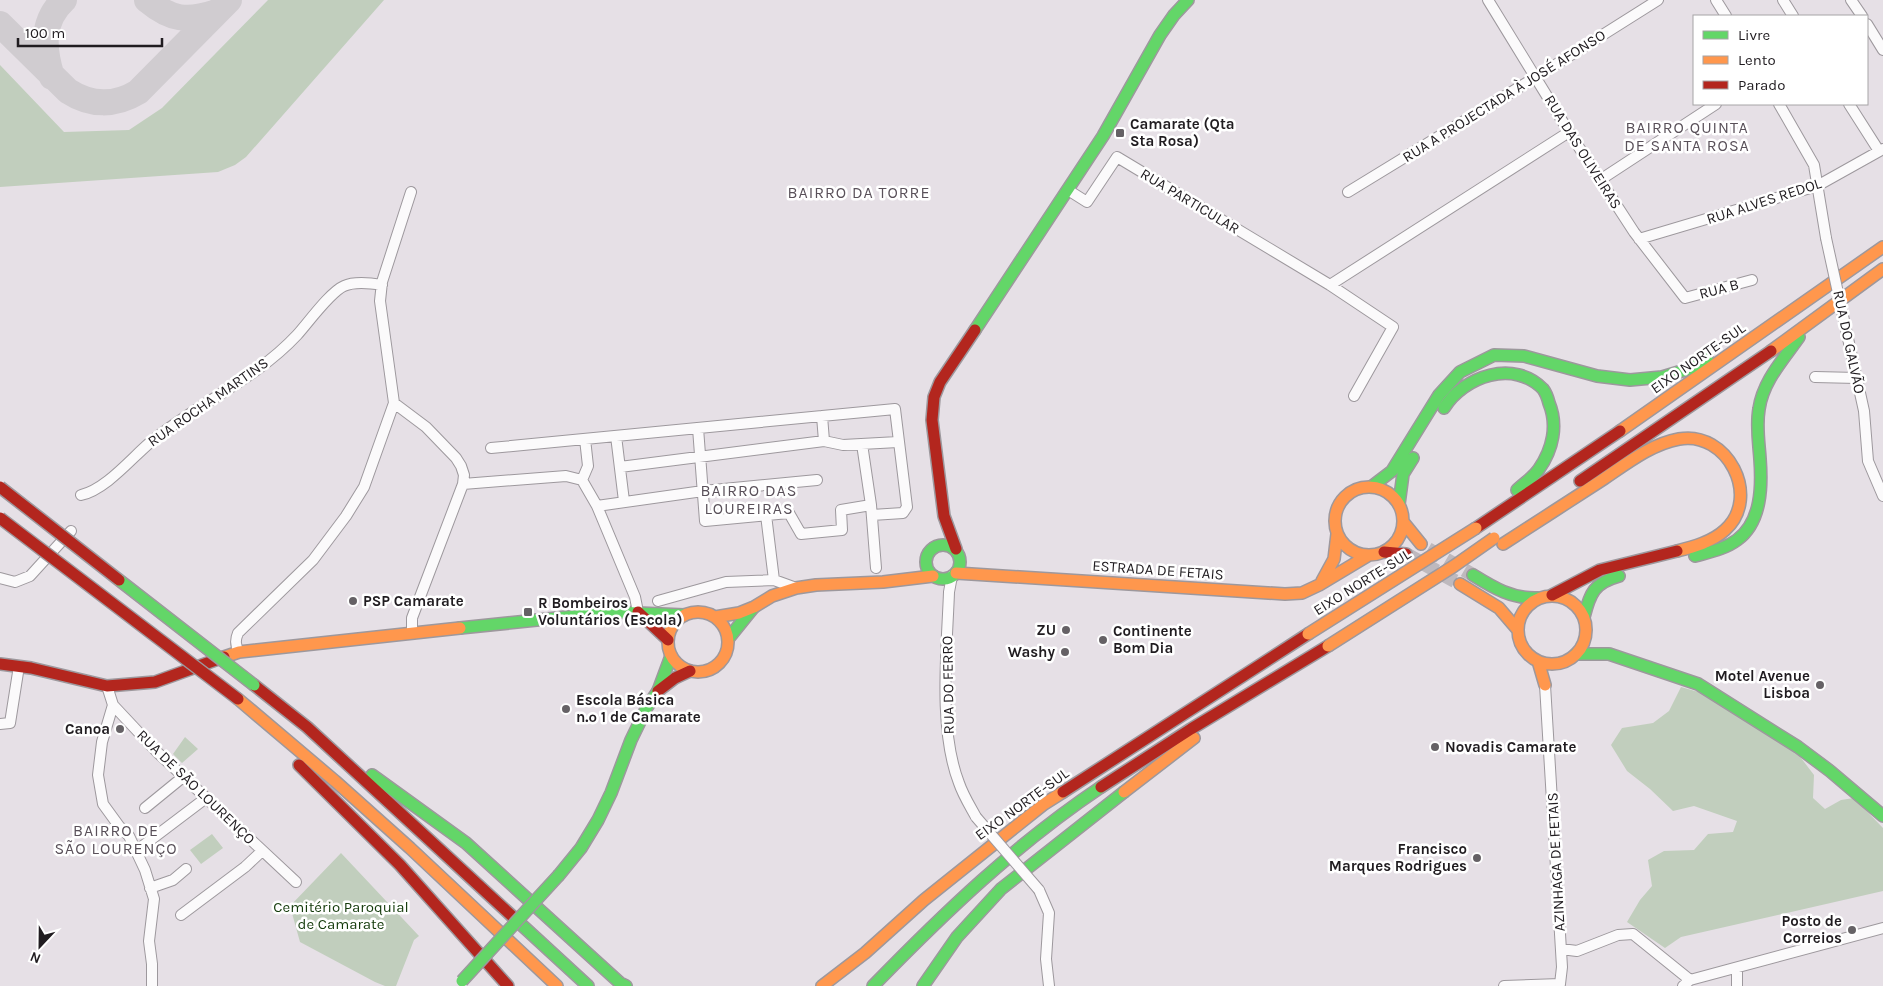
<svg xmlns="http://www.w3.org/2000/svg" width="1883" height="986" font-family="Karla,sans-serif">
	<rect width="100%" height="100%" fill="#e6e0e6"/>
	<path fill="#c1cebd" d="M268,0h116l-138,157 -11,8 -17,7 -218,15v-122l64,67 65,-2 33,-22z
		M1681,687l35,10 82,57 16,21 -1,23 12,11 16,-9 13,-2 29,30v63l-202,46 -16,11 -38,-26 13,-22 12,-14 -4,-26 16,-9 30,-1 14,-16 25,-2 4,-11 -43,-15 -21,5 -23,-22 -23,-18 -16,-26 11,-17 31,-5 16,-12z
		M185,737l13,12 -16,14 -9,-9z
		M212,834l11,14 -22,16 -11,-14z
		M341,853l78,83 -5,4 -18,46h-11l-10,-4 -75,-40 -10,-36z"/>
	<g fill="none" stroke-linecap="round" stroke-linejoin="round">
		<path stroke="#d0ccd0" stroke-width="26" d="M147,0c24,20 40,22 70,12
			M0,24l68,67c23,15 47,15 70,1l91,-92
			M52,77c-9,-28 -11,-56 12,-77"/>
		<path stroke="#beb9be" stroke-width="14" stroke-dasharray="14 7" stroke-linecap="butt" d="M1428,549l45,26
			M1406,554l54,30"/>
		<defs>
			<path id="street" d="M1488,0l81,132 65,100 51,66 67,-18
				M1716,0l10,16
				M1783,0l10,16
				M1851,0l11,16
				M1867,24l16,26
				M1779,104l35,61 12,73
				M1849,104l30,47
				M1600,180l116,-76
				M1068,190l19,12 30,-45 213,128 63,42 -39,69
				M1348,192l188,-115 122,-77
				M1639,239l178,-53 66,-37
				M1330,285l239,-153
				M1849,343l15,68 4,50 15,35
				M1815,377l42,1
				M394,403l32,24 30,31 5,8 3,9 -1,9 -51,134v14
				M822,416l2,25
				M698,428l7,93 84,-8 12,21 41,-4 -1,-20 30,-5
				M616,436l8,65
				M862,444l9,61 5,63
				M491,448l404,-39 12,98 -4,6 -31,2
				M620,467l204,-26 19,4 55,-3
				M582,480l6,-14 -3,-27
				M463,484l103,-8 16,4 15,26 38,91 3,15
				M81,495c26,-6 51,-38 72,-55 46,-37 103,-61 144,-105 11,-12 33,-43 47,-49 11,-5 26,-3 38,-1
				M597,506l106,-15 114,-11
				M766,515l8,65
				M952,576l-3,16c-2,57 -11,137 10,191 4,12 11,23 17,34
				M0,578l15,4 15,-6 41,-45
				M658,601l68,-19 48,-2 22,8
				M239,652c-4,-7 -4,-12 -1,-19l75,-73 33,-44 18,-29 30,-84 -14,-102 2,-19 29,-90
				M107,686l6,19 44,47 139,130
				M113,705l-11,37 -4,33 5,29 16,22 10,10 16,34 9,29 -5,42 3,23v22
				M0,724l10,-1 9,-57
				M145,808l38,-31
				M136,851l70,-53
				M150,888l23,-8 13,-11
				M1039,890l10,23 -3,46 3,27
				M181,915l64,-48 17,-16
				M1561,949l16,2 41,-16 15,-1 57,46
				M1504,986l56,-2 2,-17 -17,-282
				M1683,986l7,-6 193,-52
				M1737,986v-18"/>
			<path id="fast" d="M975,330l128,-194 57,-101 14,-20 14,-15
				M1444,408c20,-32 70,-49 99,-19 3,4 5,10 6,14 9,22 4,46 -10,66 -5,8 -15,14 -22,21
				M1371,487l21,-16 47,-76 21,-23 34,-17 30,1 73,20 33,4 32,-3 30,-9 15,-10
				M1399,504l4,-30 10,-16
				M926 562a17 17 0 1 1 34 0a17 17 0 1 1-34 0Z
				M1695,556c14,-4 30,-7 42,-16 25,-18 25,-55 23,-81 -1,-16 -4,-33 -1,-50 4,-28 24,-49 40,-72
				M1473,575c21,13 39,24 65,23
				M1584,617c6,-24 10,-34 35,-41
				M460,628l155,-16 69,3
				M728,639l25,-31
				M1576,654h33l89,30 100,63 32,24 53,45
				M372,775l94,68 154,140 6,3
				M559,875l22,-27 17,-28 13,-27 20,-53 16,-33 11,-16 13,-35
				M513,917l75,69
				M873,986c71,-73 143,-142 228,-199
				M923,986l34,-49 44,-48 123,-97"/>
			<path id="slow" d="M1771,351l112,-82
				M1620,431l263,-184
				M1335 521a34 34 0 1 1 68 0a34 34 0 1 1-68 0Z
				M1404,523l17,21
				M1503,544c33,-21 66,-43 99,-64 24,-16 49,-36 77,-41 48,-9 83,58 46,91 -13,12 -32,17 -48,21
				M956,573l329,21 17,-1 17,-8 50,-30
				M1322,581l12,-22 3,-25
				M1460,584l39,24 18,21
				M1518 630a34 34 0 1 1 68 0a34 34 0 1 1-68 0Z
				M668 642a30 30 0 1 1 60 0a30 30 0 1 1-60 0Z
				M715,617l24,-4 15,-6 18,-11 24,-8 20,-3 67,-3 50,-6
				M224,657l15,-5 221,-24
				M1538,661l7,24
				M238,699l97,82 75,67 147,138
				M1124,792l70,-54
				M822,986l43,-33 59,-53 120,-96 19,-12"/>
			<path id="jam" d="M1580,481l191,-130
				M1476,528l144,-97
				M956,549l-12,-33 -12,-96 2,-23 6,-15 35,-52
				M1384,552l22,2
				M1552,595l48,-25 77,-19
				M638,612l30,28
				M0,664l31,4 76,18 48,-4 69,-25
				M254,685l53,42 206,190
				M658,691l17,-13 15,-7
				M299,765l101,100 108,121
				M1101,787l90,-58 137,-83
				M1063,792l245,-158"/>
		</defs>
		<use href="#street" stroke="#9d989d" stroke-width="12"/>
		<use href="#fast" stroke="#9d989d" stroke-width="14"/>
		<use href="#slow" stroke="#9d989d" stroke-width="14"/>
		<use href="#jam" stroke="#9d989d" stroke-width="14"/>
		<use href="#street" stroke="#fbfafb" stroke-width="10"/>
		<use href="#fast" stroke="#63d668" stroke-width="11"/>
		<use href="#slow" stroke="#ff974d" stroke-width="11"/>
		<use href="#jam" stroke="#b3261e" stroke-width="11"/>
		<defs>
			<path id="street-bridge" d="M1826,238l23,105
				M976,817l63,73"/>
			<path id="fast-bridge" d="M119,580l135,105
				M462,981l97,-106"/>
			<path id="slow-bridge" d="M1308,634l168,-106
				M1328,646l126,-80 40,-28"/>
			<path id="jam-bridge" d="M0,487l119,93
				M0,518l238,181"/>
		</defs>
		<use href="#street-bridge" stroke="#9d989d" stroke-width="12" stroke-linecap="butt"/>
		<use href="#fast-bridge" stroke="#9d989d" stroke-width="14" stroke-linecap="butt"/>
		<use href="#slow-bridge" stroke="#9d989d" stroke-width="14" stroke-linecap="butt"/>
		<use href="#jam-bridge" stroke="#9d989d" stroke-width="14" stroke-linecap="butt"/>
		<use href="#street-bridge" stroke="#fbfafb" stroke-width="10"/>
		<use href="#fast-bridge" stroke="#63d668" stroke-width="11"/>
		<use href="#slow-bridge" stroke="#ff974d" stroke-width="11"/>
		<use href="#jam-bridge" stroke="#b3261e" stroke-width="11"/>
	</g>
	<g fill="#656165" stroke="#fff" stroke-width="2">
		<rect x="1115" y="128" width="10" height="10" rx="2.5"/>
		<circle cx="353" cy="601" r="5"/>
		<rect x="523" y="607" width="10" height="10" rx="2.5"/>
		<circle cx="1066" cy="630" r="5"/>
		<circle cx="1103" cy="640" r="5"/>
		<circle cx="1065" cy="652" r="5"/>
		<circle cx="1820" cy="685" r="5"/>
		<circle cx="566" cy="709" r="5"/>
		<circle cx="120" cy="729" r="5"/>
		<circle cx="1435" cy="747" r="5"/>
		<circle cx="1477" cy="858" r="5"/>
		<circle cx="1852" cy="930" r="5"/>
	</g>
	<g text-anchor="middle" stroke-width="5" stroke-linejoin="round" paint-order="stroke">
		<g font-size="15" fill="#201c20" stroke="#fff">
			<text transform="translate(1504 96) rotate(-32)" y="5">RUA A PROJECTADA À JOSÉ AFONSO</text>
			<text transform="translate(1583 152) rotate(58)" y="5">RUA DAS OLIVEIRAS</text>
			<text transform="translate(1190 201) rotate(31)" y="5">RUA PARTICULAR</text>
			<text transform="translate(1764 201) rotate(-18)" y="5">RUA ALVES REDOL</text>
			<text transform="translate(1719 289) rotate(-15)" y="5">RUA B</text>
			<text transform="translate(1849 342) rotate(78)" y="5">RUA DO GALVÃO</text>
			<text transform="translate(1698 358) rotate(-35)" y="5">EIXO NORTE-SUL</text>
			<text transform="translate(208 402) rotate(-35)" y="5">RUA ROCHA MARTINS</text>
			<text transform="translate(1158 570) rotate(4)" y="5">ESTRADA DE FETAIS</text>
			<text transform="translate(1362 582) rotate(-32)" y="5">EIXO NORTE-SUL</text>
			<text transform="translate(948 685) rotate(-91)" y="5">RUA DO FERRO</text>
			<text transform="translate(196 787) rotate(44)" y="5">RUA DE SÃO LOURENÇO</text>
			<text transform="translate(1022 804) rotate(-36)" y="5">EIXO NORTE-SUL</text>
			<text transform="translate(1556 862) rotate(-93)" y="5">AZINHAGA DE FETAIS</text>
		</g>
		<g font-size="15" font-weight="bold" fill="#201c20" stroke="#fff" text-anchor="start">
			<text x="1130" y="129">Camarate (Qta<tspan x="1130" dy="17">Sta Rosa)</tspan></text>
			<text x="363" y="606">PSP Camarate</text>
			<text x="538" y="608">R Bombeiros<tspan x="538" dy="17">Voluntários (Escola)</tspan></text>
			<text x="1056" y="635" text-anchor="end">ZU</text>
			<text x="1113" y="636">Continente<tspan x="1113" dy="17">Bom Dia</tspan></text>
			<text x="1055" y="657" text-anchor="end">Washy</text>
			<text x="1810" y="681" text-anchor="end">Motel Avenue<tspan x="1810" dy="17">Lisboa</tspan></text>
			<text x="576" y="705">Escola Básica<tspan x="576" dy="17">n.º 1 de Camarate</tspan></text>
			<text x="110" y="734" text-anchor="end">Canoa</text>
			<text x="1445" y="752">Novadis Camarate</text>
			<text x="1467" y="854" text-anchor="end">Francisco<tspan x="1467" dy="17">Marques Rodrigues</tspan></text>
			<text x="1842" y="926" text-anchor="end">Posto de<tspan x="1842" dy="17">Correios</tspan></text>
		</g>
		<g font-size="15" fill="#133a0a" stroke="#fff">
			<text x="341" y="912">Cemitério Paroquial<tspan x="341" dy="17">de Camarate</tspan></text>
		</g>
		<g font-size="16" letter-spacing="1" fill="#595059" stroke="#fff">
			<text x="1687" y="133">BAIRRO QUINTA<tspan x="1687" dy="18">DE SANTA ROSA</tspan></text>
			<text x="859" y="198">BAIRRO DA TORRE</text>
			<text x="749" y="496">BAIRRO DAS<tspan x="749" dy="18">LOUREIRAS</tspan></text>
			<text x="116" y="836">BAIRRO DE<tspan x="116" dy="18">SÃO LOURENÇO</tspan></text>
		</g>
	</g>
	<rect x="1693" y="15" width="175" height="90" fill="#ffffff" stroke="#a6a4a6"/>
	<rect x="1703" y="31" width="25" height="8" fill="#63d668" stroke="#a6a4a6"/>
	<text x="1738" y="40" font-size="15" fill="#201c20">Livre</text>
	<rect x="1703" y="56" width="25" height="8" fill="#ff974d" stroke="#a6a4a6"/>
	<text x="1738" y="65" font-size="15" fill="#201c20">Lento</text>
	<rect x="1703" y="81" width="25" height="8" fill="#b3261e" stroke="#a6a4a6"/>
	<text x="1738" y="90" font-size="15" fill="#201c20">Parado</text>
	<g transform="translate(40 946) rotate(202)" stroke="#ffffff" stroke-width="4" paint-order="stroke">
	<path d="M0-4L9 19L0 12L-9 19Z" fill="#201c20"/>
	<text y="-8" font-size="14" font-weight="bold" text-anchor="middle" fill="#201c20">N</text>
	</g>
	<path d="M18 38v8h144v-8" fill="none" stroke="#201c20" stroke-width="2.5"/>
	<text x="25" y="38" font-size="15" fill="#201c20" stroke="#ffffff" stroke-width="4" paint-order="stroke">100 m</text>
</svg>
